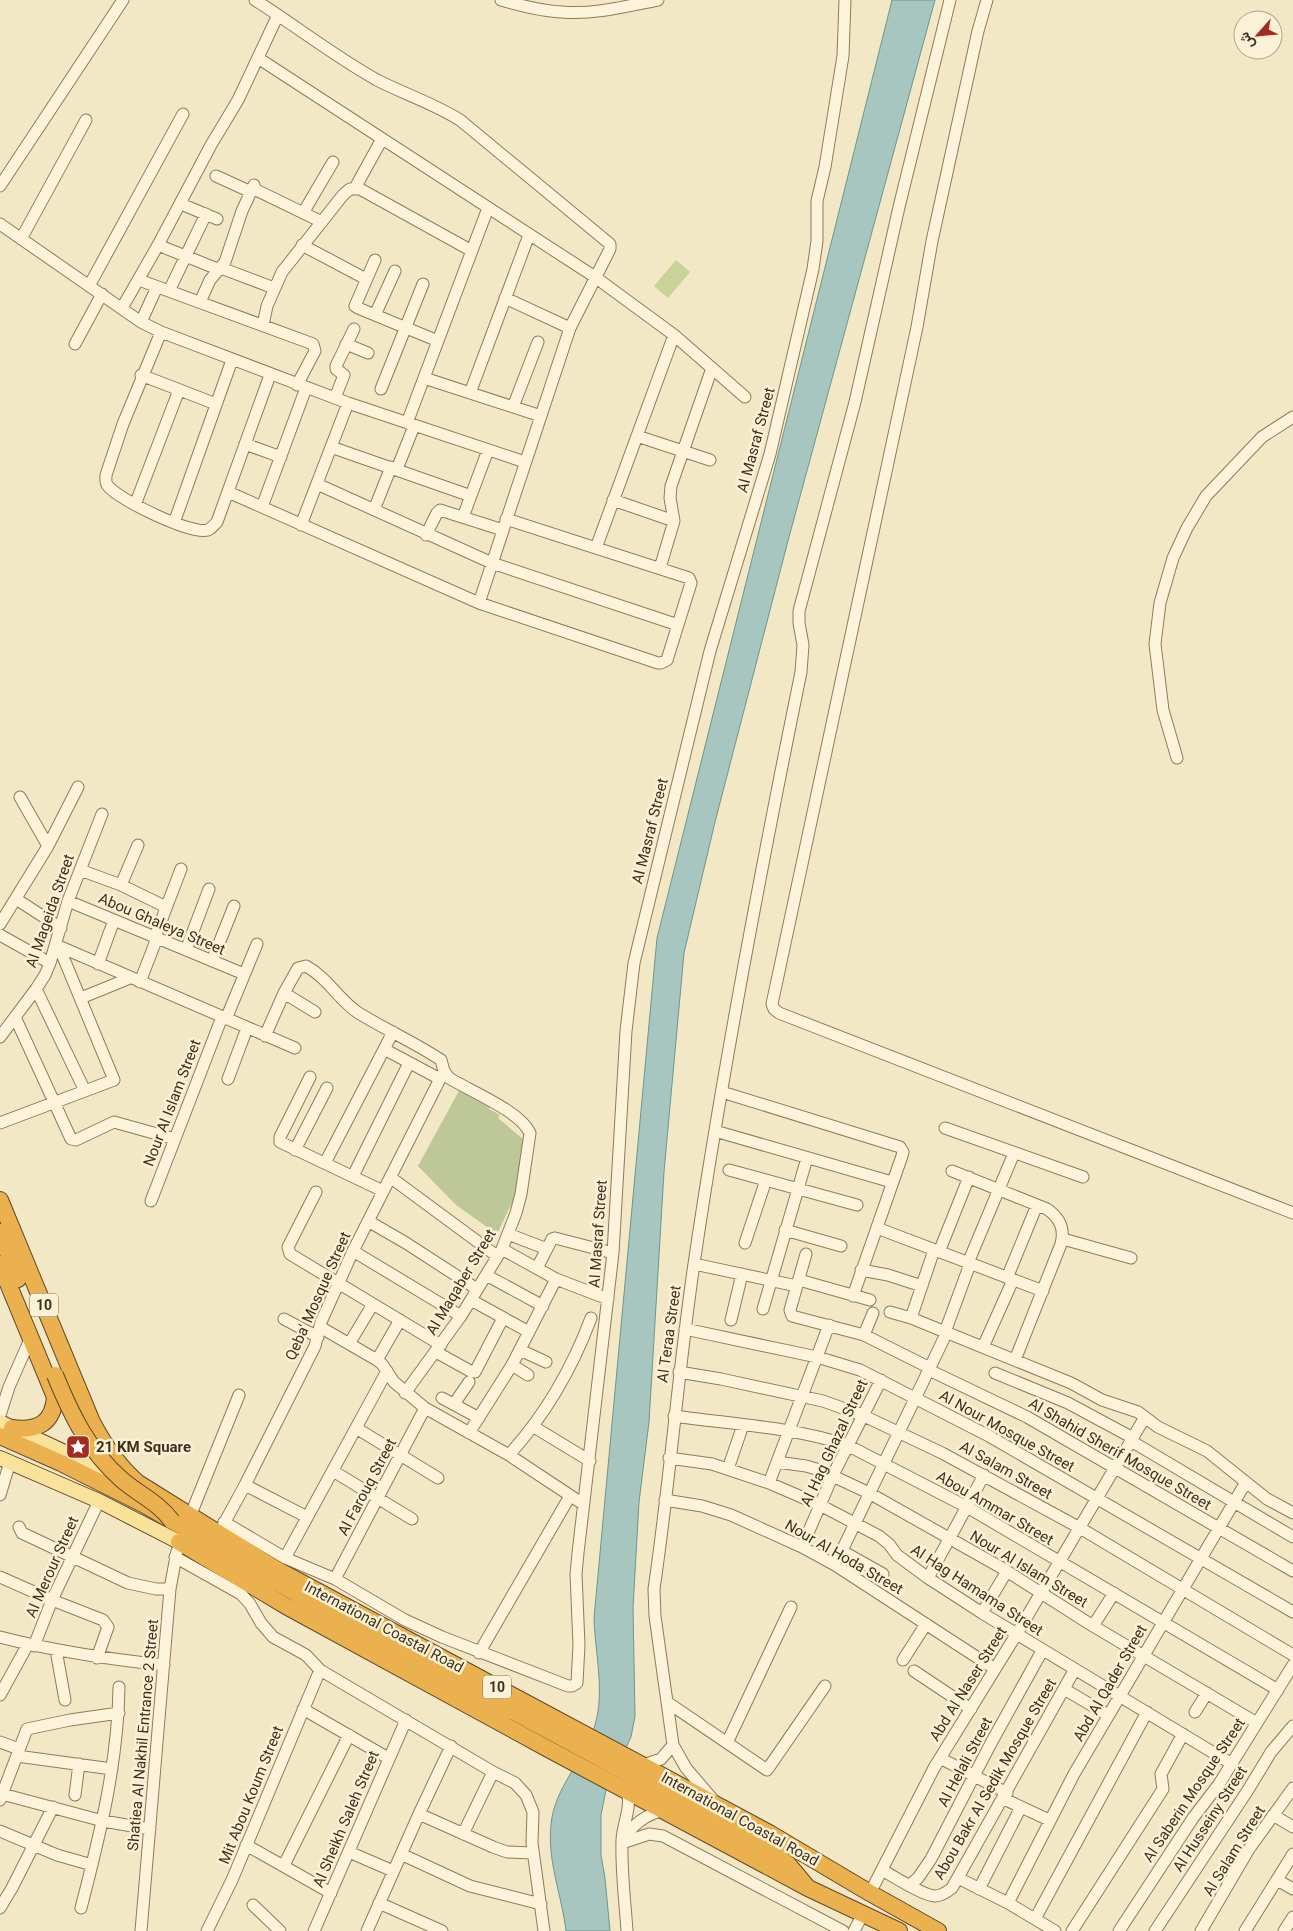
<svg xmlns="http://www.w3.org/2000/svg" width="1293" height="1931" font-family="Georgia,Vazirmatn,serif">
	<rect width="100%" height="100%" fill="#f3e8c5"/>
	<path fill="#c7d397" d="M676,260l14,12 -22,26 -14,-12z"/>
	<path fill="#bec797" d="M461,1087l30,17 -2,5 11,6 -2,3 25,21 -6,53 -20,42 -41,-29 -38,-39z"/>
	<path fill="#a7c6bf" stroke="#6c968e" d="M892,0h43l-146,537 -74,285 -31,131 -20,219 -15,250 -10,80 -6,106 2,108 -4,21 -25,53 -5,25v40l4,23 5,53h-44c-4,-35 -19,-70 -15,-106 3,-38 34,-65 44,-100 10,-34 0,-72 -1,-107l63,-680z"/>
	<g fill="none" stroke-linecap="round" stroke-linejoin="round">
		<defs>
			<path id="minor" d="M255,0c41,26 79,56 122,80 27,14 56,23 83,40l150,124v5l-40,79 -91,275
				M501,0c21,6 40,11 61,12 32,3 65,-6 96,-12
				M987,0l-9,31 -46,210 -15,86 -145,677 2,5 5,4 514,200
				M258,58l337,219 79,58 71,62
				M216,176l35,16
				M0,186l123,-186
				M252,188l70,34
				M355,188l27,-49
				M181,204l36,15
				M303,213l30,-51
				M0,224l141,98 20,10 187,71 177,59
				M21,239l65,-119
				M158,245l62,25
				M302,245l64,34
				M375,260l-20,46 3,2 80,33
				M221,268l53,20
				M139,280l174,64 2,7 -18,34
				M89,286l94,-172
				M169,291l37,-77
				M505,298l65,30
				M200,302l10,-22 15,-18 17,-51 12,-26
				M122,308l36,-63 53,-100 27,-45 40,-85
				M375,315l20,-44
				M141,322l16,-35
				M263,325l4,-19 15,-34 61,-77 7,-6h10l112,62
				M161,332l-38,92 -17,51c0,4 -1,8 2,11 11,14 83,49 100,44 4,-2 6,-5 9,-8l53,-147
				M75,344l27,-50
				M346,344l22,9
				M141,375l75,29
				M424,378l117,38
				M381,389l42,-105
				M470,393l59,-158
				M335,398l9,-23 -8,-6v-3l18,-37
				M513,407l25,-65
				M407,423l81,-215
				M637,436l73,24
				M245,444l36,13
				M331,447l140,49
				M397,469l17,-43
				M317,484l175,79 186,62
				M228,492l251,111 179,60h3l6,-3 24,-77 -2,-5 -183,-59
				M613,500l61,21
				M135,505l44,-115
				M262,507l44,-119
				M374,510l17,-43
				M463,517l25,-67
				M174,523l58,-163
				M301,525l47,-122
				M426,535l11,-22 3,-3 63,20
				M596,548l78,-213
				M660,568l14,-47 -4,-23 1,-12 41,-118
				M1177,758l-14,-48 -8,-66 5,-41 13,-45 14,-30 19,-32 56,-59 31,-20
				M20,797l28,49
				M80,870l41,15 45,22
				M121,885l17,-40
				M16,899l45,29
				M68,901l176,73
				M0,924l48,-78 30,-59
				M0,935l50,28
				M155,937l26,-68
				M56,945l239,103
				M186,950l23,-61
				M212,961l22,-55
				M98,964l16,-44
				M140,982l17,-44
				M36,989l49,102
				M284,993l31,19
				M81,998l49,-20
				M15,1017l56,122 5,1 38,-18 61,17
				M226,1019l31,-75
				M265,1036l19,-43 14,-25 8,-2c23,13 31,32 51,46 27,17 57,30 84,48l3,11 5,7c21,13 71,33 81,55l-9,61 -5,19 -14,36 -41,67 -56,77
				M0,1037l36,-48 9,-14 5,-12 18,-62 34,-87
				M384,1049l56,30
				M310,1077l-30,60v5l103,49
				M228,1079l19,-51
				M722,1092l178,55 3,5 -1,4 -49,140
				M0,1123l114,-43 -55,-133
				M945,1128l138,49
				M715,1131l177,51
				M295,1150l32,-62
				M325,1163l68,-131
				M729,1170l128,35
				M952,1171l95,38c13,9 18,20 14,35l-46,116
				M353,1176l56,-113
				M390,1177l107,79
				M316,1192l-28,55 2,7 151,91
				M151,1201l71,-184
				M368,1221l38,22 71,46
				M877,1228l166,63
				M785,1230l56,16
				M508,1234l39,15
				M1063,1239l68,19
				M745,1243l21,-63
				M502,1249l54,30 52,20
				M353,1251l108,65
				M939,1252l30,-75
				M806,1254l-16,56 2,6 72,19 66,33
				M968,1263l46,-110
				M694,1264l103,22
				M537,1268l15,-29 3,-1 58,15
				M861,1270l27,5 34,11
				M486,1275l57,31
				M1007,1278l30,-73
				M799,1280l71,20
				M471,1300l58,32
				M763,1309l44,-151
				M890,1312l21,6 160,65 31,17 36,12 20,15 49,24 60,48 26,14
				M911,1318l23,-68
				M284,1319l34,18
				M731,1320l11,-46
				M320,1327l57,33 5,4 12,18 31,26 84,47 74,49
				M685,1329l132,28 43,13 129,66 304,176
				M945,1332l25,-68
				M864,1335l9,-22
				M349,1344l24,-40
				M983,1347l30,-67
				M520,1350l26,12
				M436,1352l36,20h3l28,-54
				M377,1360l23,-40
				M512,1365l16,10
				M929,1370l98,47 266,154
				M679,1372l42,7 102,22 39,14 80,38 138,75 213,127
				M995,1373l73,30 65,35
				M442,1398l37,20
				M454,1404l15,-22
				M0,1415l9,-28 22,-50
				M674,1416c57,8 118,11 173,29l120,62 311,183
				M534,1427l56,34
				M356,1428l82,50
				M469,1433l43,-68 44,-86
				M1131,1441l162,96
				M509,1455c37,-41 63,-86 82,-137
				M669,1458l43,6 57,19 51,22 59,31 10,8 8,11 31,23 54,35 250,151
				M777,1462l29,4 14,4 49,23 133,75 91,58 164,97
				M728,1469l15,-44
				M333,1471l79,48
				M769,1483l60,-158
				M245,1485l62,32
				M0,1495l10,-33
				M665,1500l37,6 29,9 71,32 33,18 160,104
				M191,1514l48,-119
				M224,1522l61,36 50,21 70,41 37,17 126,49h4l5,-3 2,-38 -3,-71 2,-21 35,-300 13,-222 8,-68 76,-312 60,-197 43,-185 4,-28v-40l8,-34 18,-111 2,-56
				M19,1527l3,6 106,50 28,6h14
				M221,1529l24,-44 70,-139 6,-24 32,-71 91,-180
				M802,1547l31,-72 48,-95
				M842,1551l41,23
				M175,1557l66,37 9,10 11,19 12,14 33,18 14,15 173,102 22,11 11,12 7,17 -1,31 12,88
				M285,1558l102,-187
				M835,1565l112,-233
				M0,1577l52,23 51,20 5,7 -11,31
				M928,1578l56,-103
				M335,1579l90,-171
				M982,1613l25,-42
				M1093,1626l21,-33
				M0,1637c54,14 108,22 164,28
				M34,1646l18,-46 47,-99
				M56,1650l9,50
				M479,1653l91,-157
				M903,1660l23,-36
				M914,1671l57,38
				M1064,1689l44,26
				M0,1695l28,-51
				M667,1702l100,68 58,-84
				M303,1709l85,49
				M1195,1712l12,-19
				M0,1742l19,7
				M727,1743l64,-136
				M17,1756l95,13
				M940,1758l67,35
				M644,1765l17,-6 12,-14
				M627,1790c5,17 -4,33 -5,50 -1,31 3,61 5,91
				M2,1794l101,27 47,8
				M75,1795l4,-31
				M1004,1799l45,21
				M0,1800l27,-71 43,-9 49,-7
				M715,1802l-29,-34 -13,-23 -18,-129 -1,-27c16,-108 24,-217 40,-325 29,-198 67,-396 107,-592l2,-27 -4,-22v-12l56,-209 44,-195 51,-207
				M419,1814l74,33 14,5 26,1
				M1273,1815l20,12
				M0,1831l57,24 35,10
				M463,1834l30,-62
				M623,1841c9,-17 22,-26 41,-31
				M622,1843l27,-9 14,2 180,95
				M246,1845l85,48
				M349,1852l44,19
				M401,1854l69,32 71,18
				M284,1865l65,-130
				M882,1870c11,6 42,26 53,26 6,0 12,-4 17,-8l123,-219
				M958,1878l50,25 47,28
				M1277,1880l16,9
				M910,1885l8,-7 13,-19 59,-114 52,-94
				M979,1889l42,-82
				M870,1893l64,-125 82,-133 129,-218
				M379,1903l63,28
				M1008,1903l66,-129 172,-292
				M253,1905l27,26
				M0,1908l12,-20 41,-81
				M81,1908c19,-73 37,-146 38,-221
				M1035,1919l112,-207
				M141,1931l29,-342 7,-38
				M207,1931l25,-51 88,-210
				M314,1931l92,-211
				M367,1931l52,-117 32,-68
				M854,1931l9,-17
				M1072,1931l91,-142 -2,-15 22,-40
				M1119,1931l74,-113 26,-34 74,-119
				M1155,1931l93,-141 23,-38 22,-26
				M1201,1931l48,-82 44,-61
				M1245,1931l48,-77
				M1284,1931l9,-14"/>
			<path id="major" d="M0,1422l95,44 21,6
				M0,1458l99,43 80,41"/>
			<path id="highway" d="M0,1200l92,222c12,23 26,44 46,61l138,86 493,264 101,60 68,38
				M0,1232l18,47
				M0,1264l55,133c-2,27 -18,34 -43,31
				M0,1436l61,27 84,42 180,105 430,232 33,22 20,24
				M179,1542l107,64 266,145 256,137 91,43"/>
		</defs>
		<use href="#minor" stroke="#907a59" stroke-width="13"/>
		<use href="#major" stroke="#5e472d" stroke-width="16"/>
		<use href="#highway" stroke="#5e472d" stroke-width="18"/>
		<use href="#minor" stroke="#fcf4da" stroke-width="11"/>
		<use href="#major" stroke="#f9e29a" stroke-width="14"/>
		<use href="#highway" stroke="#eab14e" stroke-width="16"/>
		<defs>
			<path id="highway-bridge" d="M55,1375c16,39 33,75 66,104 17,15 37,23 51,42"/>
		</defs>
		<use href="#highway-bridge" stroke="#5e472d" stroke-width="18" stroke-linecap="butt"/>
		<use href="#highway-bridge" stroke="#eab14e" stroke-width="16"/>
	</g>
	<defs>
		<symbol id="sight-square" viewBox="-11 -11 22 22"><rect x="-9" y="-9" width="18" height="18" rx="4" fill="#a62a22" stroke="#f9f2d6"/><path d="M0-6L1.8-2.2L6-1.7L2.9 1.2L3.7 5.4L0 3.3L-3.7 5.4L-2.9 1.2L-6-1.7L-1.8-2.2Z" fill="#fff"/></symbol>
	</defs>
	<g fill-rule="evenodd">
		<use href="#sight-square" x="64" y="1433" width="28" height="28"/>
	</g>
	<g text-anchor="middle" stroke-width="5" stroke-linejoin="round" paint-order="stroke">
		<g fill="#f9f2d6" stroke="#776a55" stroke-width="1">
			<rect x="30" y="1293.5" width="28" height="23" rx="4"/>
			<rect x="483" y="1675.5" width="28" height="23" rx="4"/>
		</g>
		<g font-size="14" font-weight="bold" fill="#3f301e">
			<text x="44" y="1310">10</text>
			<text x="497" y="1692">10</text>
		</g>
		<g font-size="15" fill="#3f301e" stroke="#f9f2d6">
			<text transform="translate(756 440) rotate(-75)" y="5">Al Masraf Street</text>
			<text transform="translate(650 831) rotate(-76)" y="5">Al Masraf Street</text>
			<text transform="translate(50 911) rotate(-71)" y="5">Al Mageida Street</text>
			<text transform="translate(162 924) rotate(23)" y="5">Abou Ghaleya Street</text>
			<text transform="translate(172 1103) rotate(-69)" y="5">Nour Al Islam Street</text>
			<text transform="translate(598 1234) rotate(-86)" y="5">Al Masraf Street</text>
			<text transform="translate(461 1282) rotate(-59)" y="5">Al Maqaber Street</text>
			<text transform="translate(318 1296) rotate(-66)" y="5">Qeba' Mosque Street</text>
			<text transform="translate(669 1334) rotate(-82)" y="5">Al Teraa Street</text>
			<text transform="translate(1007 1431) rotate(29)" y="5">Al Nour Mosque Street</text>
			<text transform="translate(834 1443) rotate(-65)" y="5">Al Hag Ghazal Street</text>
			<text transform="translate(1120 1454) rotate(30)" y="5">Al Shahid Sherif Mosque Street</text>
			<text transform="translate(1006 1470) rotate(29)" y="5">Al Salam Street</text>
			<text transform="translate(367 1487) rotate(-62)" y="5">Al Farouq Street</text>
			<text transform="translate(995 1508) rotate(30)" y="5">Abou Ammar Street</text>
			<text transform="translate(844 1557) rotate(30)" y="5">Nour Al Hoda Street</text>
			<text transform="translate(52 1567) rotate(-66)" y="5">Al Merour Street</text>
			<text transform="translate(1029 1569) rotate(31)" y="5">Nour Al Islam Street</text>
			<text transform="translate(977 1590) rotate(33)" y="5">Al Hag Hamama Street</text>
			<text transform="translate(384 1627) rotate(28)" y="5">International Coastal Road</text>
			<text transform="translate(1110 1683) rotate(-60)" y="5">Abd Al Qader Street</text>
			<text transform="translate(968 1684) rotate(-58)" y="5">Abd Al Naser Street</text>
			<text transform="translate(143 1735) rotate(-85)" y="5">Shatiea Al Nakhil Entrance 2 Street</text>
			<text transform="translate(965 1762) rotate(-62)" y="5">Al Helali Street</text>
			<text transform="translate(995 1779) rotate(-60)" y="5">Abou Bakr Al Sedik Mosque Street</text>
			<text transform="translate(1194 1790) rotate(-56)" y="5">Al Saberin Mosque Street</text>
			<text transform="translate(251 1795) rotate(-68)" y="5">Mit Abou Koum Street</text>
			<text transform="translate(346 1819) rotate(-67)" y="5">Al Sheikh Saleh Street</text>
			<text transform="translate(740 1819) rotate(29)" y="5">International Coastal Road</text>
			<text transform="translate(1210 1819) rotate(-57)" y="5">Al Husseiny Street</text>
			<text transform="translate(1234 1851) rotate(-58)" y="5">Al Salam Street</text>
		</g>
		<g font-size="15" font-weight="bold" fill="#3f301e" stroke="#f9f2d6" text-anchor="start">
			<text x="96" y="1452">21 KM Square</text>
		</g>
	</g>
	<g transform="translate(1258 35) rotate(243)"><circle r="24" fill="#f9f2d6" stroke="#afa48c"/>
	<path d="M0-4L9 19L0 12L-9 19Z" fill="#a62a22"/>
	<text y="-8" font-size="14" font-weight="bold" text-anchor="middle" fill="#3f301e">ش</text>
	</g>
</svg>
